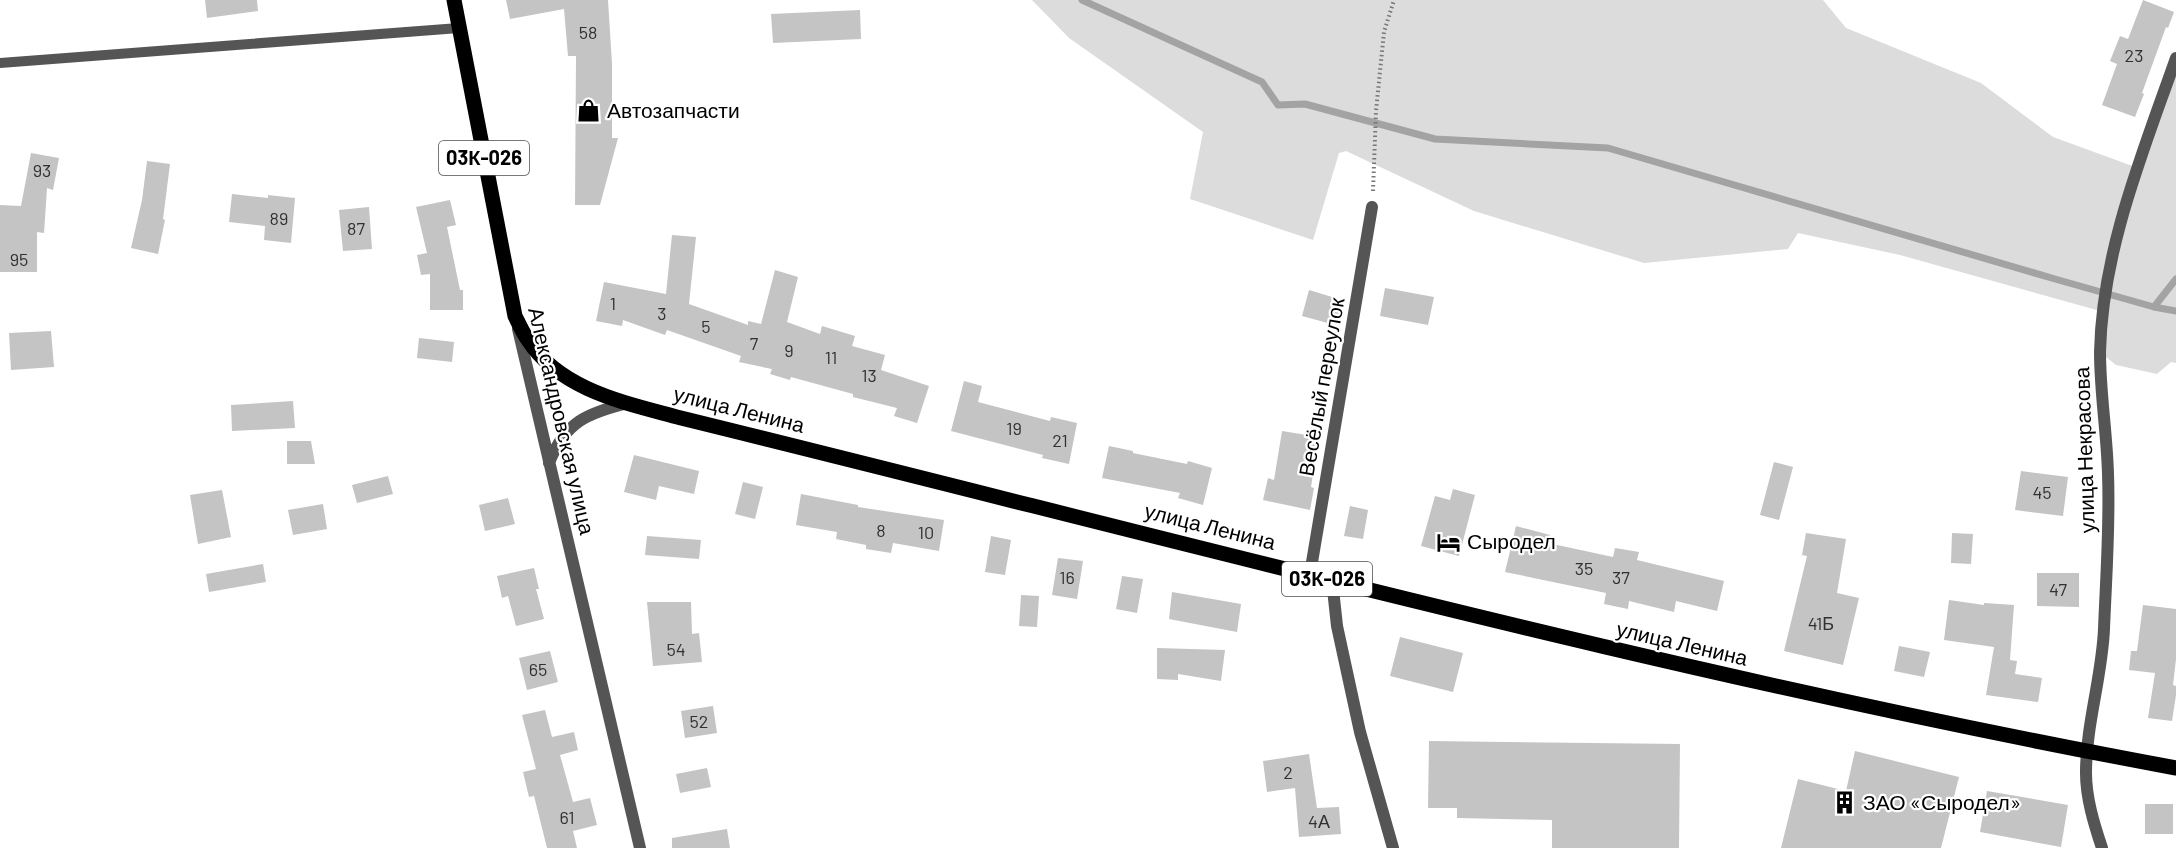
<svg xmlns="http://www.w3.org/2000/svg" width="2176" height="848" font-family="Barlow,sans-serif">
	<rect width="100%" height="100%" fill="#fff"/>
	<path fill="#dcdcdc" d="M1032,0h791l23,28 135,55 72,54 85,31 38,-110v305l-5,-1 -14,12 -41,-9 -16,-13 4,-40 -204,-57 -102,-22 -10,16 -144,14 -170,-52 -128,-60 -7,2 -26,87 -123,-41 13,-67 -134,-94z"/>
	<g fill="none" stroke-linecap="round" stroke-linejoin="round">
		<path stroke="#a3a3a3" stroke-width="7" d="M1082,0l180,82 16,23 27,-1 130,35 173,9 447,131 99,28 22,4
			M2154,307l22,-28"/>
	</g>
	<path fill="#c4c4c4" d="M205,0h52l1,11 -51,7z
		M506,0h102l4,64v74h6l-18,67h-25l1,-149h-8l-4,-47 -54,10z
		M2143,0l31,12 -6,16 -2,-1 -24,66 2,1 -9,23 -33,-12 15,-41 -7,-3 10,-25 8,3z
		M860,10l1,29 -88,4 -2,-29z
		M31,153l28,5 -6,32 -6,-2 -3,45 -7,-1v40h-37v-67l21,1z
		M147,161l23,3 -7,55 2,1 -7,34 -27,-6 11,-48z
		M232,194l36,4v-3l27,3 -4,45 -27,-3 1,-14 -36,-4z
		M450,200l6,25 -9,2 13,63h3v20h-33v-36l-9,1 -4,-20 10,-2 -11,-46z
		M369,207l3,42 -29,2 -4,-41z
		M672,235l24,2 -7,67 59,21v-4l13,3 14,-54 23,7 -11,45 33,12 2,-8 33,10 -3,10 33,9 -4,15 48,16 -12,37 -23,-7 3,-8 -44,-11v-3l-62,-17 -1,3 -20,-6 2,-5 -33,-7 2,-6 -74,-26 -2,5 -42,-15 -1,6 -26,-5 8,-39 62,12z
		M1385,288l49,9 -6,28 -48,-9z
		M1309,290l33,10 -7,25 -33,-9z
		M51,331l3,36 -43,3 -2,-37z
		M419,338l35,4 -2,20 -35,-4z
		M964,381l18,5 -4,16 72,19 1,-4 26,6 -8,41 -27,-6 1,-3 -92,-24z
		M293,401l2,27 -63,3 -1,-26z
		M1282,431l37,6 -8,50 3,1 -4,22 -47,-10 5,-22 6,2z
		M287,441h24l4,23h-28z
		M1109,446l24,5v2l54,11 1,-3 24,7 -9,37 -25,-7 2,-5 -78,-15z
		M634,455l65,16 -5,23 -35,-8 -3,14 -32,-8z
		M1774,462l19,5 -14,53 -19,-5z
		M2021,471l47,6 -5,39 -48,-6z
		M388,476l5,18 -36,9 -5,-18z
		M743,482l20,5 -8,32 -20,-5z
		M1453,489l22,6 -16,61 -38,-10 14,-50 15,4z
		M222,490l9,47 -33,7 -8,-49z
		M801,494l57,11v2l86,13 -5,31 -46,-8 -2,10 -25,-4v-4l-30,-6 1,-7 -41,-7z
		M508,498l7,26 -30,7 -6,-26z
		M323,504l4,25 -34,6 -5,-25z
		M1350,506l18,4 -5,29 -19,-3z
		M1516,526l34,9 -2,8 65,14 2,-9 24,4 -2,8 87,21 -7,30 -41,-10 -2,11 -45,-11 -1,8 -24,-5 2,-11 -101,-21z
		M1806,533l40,6 -9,54 22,5 -16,67 -59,-14 23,-95 -5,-1z
		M1952,533l21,1 -2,30 -20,-1z
		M647,536l54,4 -2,19 -54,-4z
		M991,536l20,4 -6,35 -20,-3z
		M1058,558l25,3 -6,38 -25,-4z
		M263,564l3,18 -57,10 -3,-18z
		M534,568l5,21h-3l8,30 -28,7 -8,-30 -6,2 -5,-22z
		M2037,573h42v34l-42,-1z
		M1122,576l21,3 -6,34 -21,-4z
		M1172,592l69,12 -4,28 -68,-13z
		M1021,595l18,1 -2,31 -18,-1z
		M1949,600l35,5v-2l30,2 -4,55 7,1 -2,13 27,4 -4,24 -52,-7 8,-48 -50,-7z
		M647,602h44l1,32 7,-1 3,29 -49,4z
		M2143,605l33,4v50l-3,26 3,1v9l-4,26 -24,-3 7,-45 -26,-3 2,-19h6z
		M1400,637l63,16 -10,39 -63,-16z
		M1899,646l31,6 -6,25 -30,-6z
		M1157,648l68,2 -4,31 -43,-7v6l-21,-1z
		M550,651l8,31 -31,8 -8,-32z
		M713,706l4,27 -32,5 -4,-27z
		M545,710l7,27 22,-5 4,18 -18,5 13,47 17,-4 7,27 -24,6 4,17h-30l-13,-52 -5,1 -6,-25 13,-3 -14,-54z
		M1429,741l251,3 -1,104h-127v-28l-95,-2v-10h-29z
		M1855,751l104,26 -18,71h-160l17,-69 48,12z
		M1309,754l8,54 22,-1 2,27 -42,3 -4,-49 -28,4 -4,-31z
		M707,768l4,19 -31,6 -4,-19z
		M1987,791l81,14 -7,42 -81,-15z
		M2145,804h28v30h-28z
		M727,829l3,19h-58v-10z"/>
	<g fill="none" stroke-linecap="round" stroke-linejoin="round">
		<path stroke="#777" stroke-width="4" stroke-dasharray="1.5 3" stroke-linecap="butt" d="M1373,191l3,-80 8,-79 10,-32"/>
		<path stroke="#555" stroke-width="10" d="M0,63l459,-35"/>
		<path stroke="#555" stroke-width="12" d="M518,329l122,519
			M549,463c16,-41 38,-50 79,-60
			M1310,574l62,-367
			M1332,580l5,46 23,106 33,116
			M2102,848c-8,-24 -16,-50 -16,-75 0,-49 16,-96 18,-144 2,-52 6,-103 4,-155 -1,-40 -8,-81 -8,-122 2,-101 43,-200 76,-294"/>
		<path stroke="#000" stroke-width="15" d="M454,0l61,316c4,8 8,17 13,24 33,51 99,63 153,78 497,122 991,257 1495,350"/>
	</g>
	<defs>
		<symbol id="shop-bare" viewBox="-9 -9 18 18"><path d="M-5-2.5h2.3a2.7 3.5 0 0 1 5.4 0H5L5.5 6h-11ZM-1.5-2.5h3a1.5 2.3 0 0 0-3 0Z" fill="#000" stroke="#fff" stroke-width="2.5" paint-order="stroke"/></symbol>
		<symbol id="hotel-bare" viewBox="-9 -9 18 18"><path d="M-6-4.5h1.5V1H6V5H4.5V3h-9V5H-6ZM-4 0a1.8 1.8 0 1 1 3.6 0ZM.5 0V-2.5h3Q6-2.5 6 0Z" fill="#000" stroke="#fff" stroke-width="2.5" paint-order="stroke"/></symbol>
		<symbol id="building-bare" viewBox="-9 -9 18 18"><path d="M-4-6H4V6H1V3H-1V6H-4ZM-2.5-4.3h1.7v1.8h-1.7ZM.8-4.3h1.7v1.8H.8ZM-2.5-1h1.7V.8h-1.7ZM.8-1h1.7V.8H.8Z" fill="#000" stroke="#fff" stroke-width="2.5" paint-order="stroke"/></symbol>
	</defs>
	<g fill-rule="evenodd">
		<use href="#shop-bare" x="572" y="94" width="33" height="33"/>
		<use href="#hotel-bare" x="1432" y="526" width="33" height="33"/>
		<use href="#building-bare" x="1828" y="786" width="33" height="33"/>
	</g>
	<g text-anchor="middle" stroke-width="4.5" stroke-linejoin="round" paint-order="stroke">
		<g font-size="18" fill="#313131">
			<text x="588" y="39">58</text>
			<text x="2134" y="62">23</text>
			<text x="42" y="177">93</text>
			<text x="279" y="225">89</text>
			<text x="356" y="235">87</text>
			<text x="19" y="266">95</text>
			<text x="613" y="310">1</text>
			<text x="662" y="320">3</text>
			<text x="706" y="333">5</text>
			<text x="754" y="350">7</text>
			<text x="789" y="357">9</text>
			<text x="831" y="364">11</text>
			<text x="869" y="382">13</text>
			<text x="1014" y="435">19</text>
			<text x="1060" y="447">21</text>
			<text x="2042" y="499">45</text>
			<text x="881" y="537">8</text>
			<text x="926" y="539">10</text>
			<text x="1584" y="575">35</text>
			<text x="1067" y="584">16</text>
			<text x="1621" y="584">37</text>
			<text x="2058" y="596">47</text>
			<text x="1821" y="630">41Б</text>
			<text x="676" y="656">54</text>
			<text x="538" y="676">65</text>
			<text x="699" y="728">52</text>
			<text x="1288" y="779">2</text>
			<text x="567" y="824">61</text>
			<text x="1319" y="828">4А</text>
		</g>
		<g fill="#fff" stroke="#4c4c4c" stroke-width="1.5">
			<rect x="439" y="141" width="90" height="34" rx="4.5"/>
			<rect x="1282" y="562" width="90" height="34" rx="4.5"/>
		</g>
		<g font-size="20" font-weight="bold" fill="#000">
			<text x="484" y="165">03К-026</text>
			<text x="1327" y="586">03К-026</text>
		</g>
		<g font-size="21" fill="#000" stroke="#fff" text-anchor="start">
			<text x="607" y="118">Автозапчасти</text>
			<text x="1467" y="549">Сыродел</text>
			<text x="1863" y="810">ЗАО «Сыродел»</text>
		</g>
		<g font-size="21" fill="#000" stroke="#fff">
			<text transform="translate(1322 387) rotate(-80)" y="7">Весёлый переулок</text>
			<text transform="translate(739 410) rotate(14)" y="7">улица Ленина</text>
			<text transform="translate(561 421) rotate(77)" y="7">Александровская улица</text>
			<text transform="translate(2085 450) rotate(-92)" y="7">улица Некрасова</text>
			<text transform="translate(1210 527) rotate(14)" y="7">улица Ленина</text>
			<text transform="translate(1682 644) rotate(13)" y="7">улица Ленина</text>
		</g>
	</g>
</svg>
